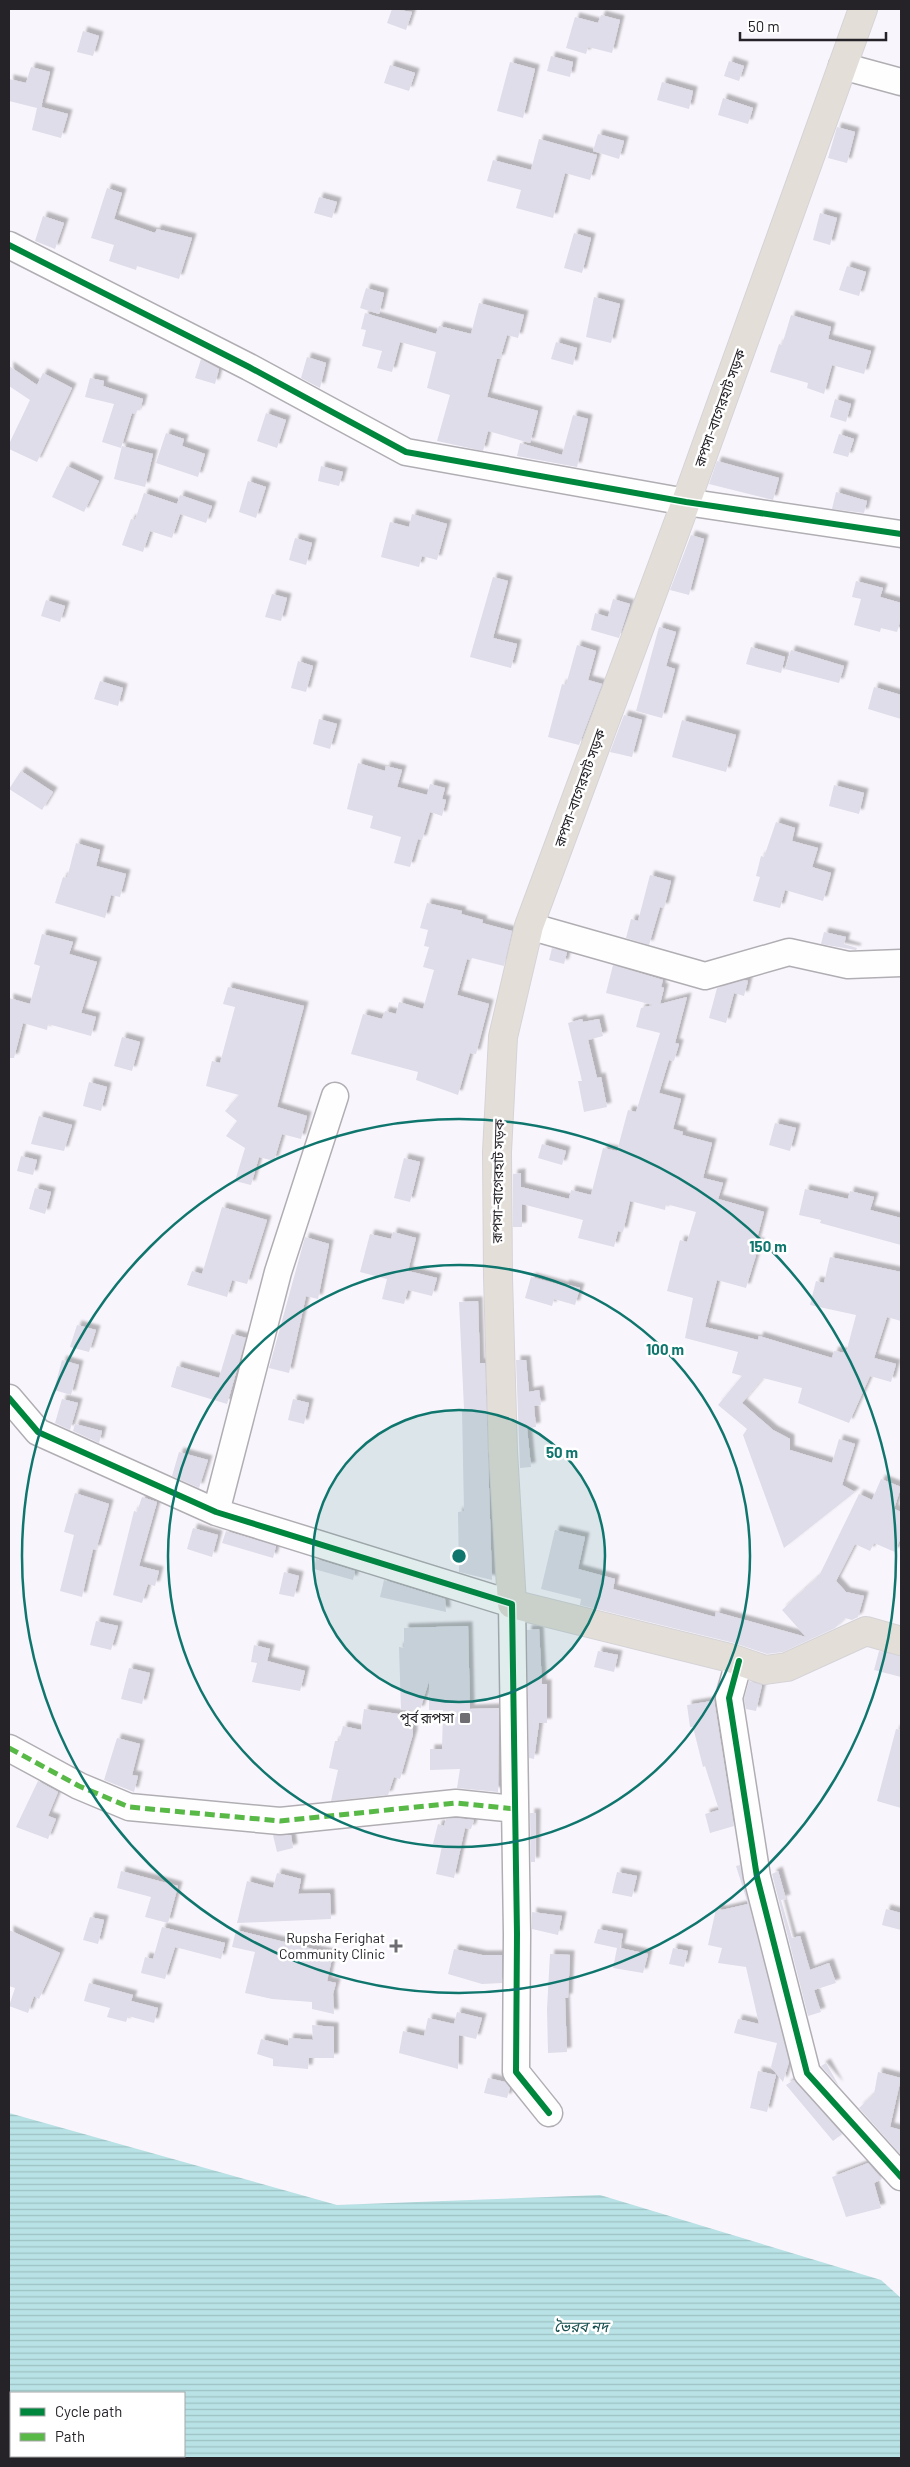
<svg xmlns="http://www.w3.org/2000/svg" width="910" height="2467" font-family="Barlow,'Noto Sans Bengali',sans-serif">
	<defs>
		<pattern id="water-rules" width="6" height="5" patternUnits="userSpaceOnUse" patternTransform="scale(1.25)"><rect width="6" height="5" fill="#b8e2e5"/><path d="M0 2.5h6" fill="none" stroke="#9ec2c4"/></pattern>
		<filter id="shadow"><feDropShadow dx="4.5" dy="-4.5" stdDeviation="1" flood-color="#0004"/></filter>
	</defs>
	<rect width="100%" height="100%" fill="#f9f5fc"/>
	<path fill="url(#water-rules)" fill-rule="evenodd" d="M9,2113l328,92 263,-10 281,85 20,18v160h-892zM11,2393h173v63h-173z"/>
	<path fill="#dfdde9" filter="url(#shadow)" d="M392,9l20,3 -6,18 -19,-7z
		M601,15l19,5 -8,33 -24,-6 -2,7 -20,-6 9,-31 23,6z
		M83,31l16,5 -6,20 -16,-4z
		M551,56l22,6 -3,15 -23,-6z
		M729,61l15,5 -5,15 -15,-5z
		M510,62l25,7 -12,49 -26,-7z
		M390,65l25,8 -6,18 -25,-8z
		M31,67l19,5 -9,35 27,7 -7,24 -29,-8 5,-22 -28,-7v-22l17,4z
		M662,82l31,9 -4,18 -32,-9z
		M723,98l30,10 -5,16 -30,-9z
		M837,127l18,5 -8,31 -19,-5z
		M598,134l26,7 -5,18 -26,-8z
		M539,139l58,16 -7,25 -25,-7 -12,45 -37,-10 5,-18 -34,-9 6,-21 38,10z
		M107,188l15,5 -8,26 41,14 2,-4 35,9 -13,41 -42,-13 -1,4 -27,-9 5,-16 -23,-7z
		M319,197l18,5 -5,16 -18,-5z
		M820,213l17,5 -7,27 -17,-5z
		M43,216l21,7 -9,26 -20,-8z
		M574,233l17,5 -9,35 -18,-5z
		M847,266l19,6 -7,24 -20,-6z
		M366,288l18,5 -5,21 -19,-6z
		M594,297l26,7 -9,39 -25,-6z
		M479,303l45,12 -6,23 -11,-3 -7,24h-3l-10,38 51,14 -8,32 -42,-12 -5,20 -46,-10 13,-46 -23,-7 9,-36 -36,-10 -8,30 -15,-4 5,-17 -20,-5 4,-16 -5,-1 4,-16 71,21 3,-8 32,8z
		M791,315l40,12 -3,12 43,12 -7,23 -32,-9 -8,29 -17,-6 1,-5 -38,-11 9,-28 3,1z
		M556,342l21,6 -4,17 -22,-6z
		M307,357l19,6 -6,25 -19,-10z
		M201,359l18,10 -4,15 -20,-6z
		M9,366l28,19 6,-12 29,15 -35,74 -28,-13v-5l21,-44 -21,-14z
		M90,378l14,3 -1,5 40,13 -3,11h-3l-1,4 -4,-1 -11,35 -19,-6 12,-38 -29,-7z
		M835,399l16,5 -5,18 -16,-5z
		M266,413l20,7 -9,28 -20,-7z
		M573,415l15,4 -11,48 -60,-11 3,-13 42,12z
		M166,433l18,6 -2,7 23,8 -7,23 -42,-14z
		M839,434l15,5 -6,18 -15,-4z
		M122,446l31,8 -8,33 -31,-8z
		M717,461l62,17 -6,22 -64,-16z
		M67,466l32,15 -15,31 -32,-15z
		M321,466l22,6 -4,14 -21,-5z
		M248,481l18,6 -10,31 -17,-6z
		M836,492l31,9 -3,12 -32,-4z
		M144,493l33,11 3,-9 32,11 -6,17 -26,-9 -8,24 -22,-7 -7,21 -21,-7 9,-26 4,1z
		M412,514l35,10 -10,36 -15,-4 -3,11 -38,-10 9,-35 19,5z
		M691,535l13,4 -15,56 -19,-5z
		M295,538l17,5 -6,22 -17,-5z
		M493,577l15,4 -15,57 24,6 -6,24 -41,-11z
		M856,581l27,7 -3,9 21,6v15l-4,14 -16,-4 -1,4 -26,-7 7,-26 -9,-2z
		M272,594l15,4 -6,23 -16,-4z
		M613,599l17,5 -11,34 -28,-8 4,-17 13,4z
		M46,600l19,6 -5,16 -19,-6z
		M659,627l17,5 -10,34 9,3 -13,49 -26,-7z
		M577,645l19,6 -8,29 14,4 -23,61 -31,-8 14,-53 4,1z
		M751,647l34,10 -4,16 -35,-9z
		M791,650l53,16 -5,17 -54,-14z
		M298,661l15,5 -7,26 -15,-4z
		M100,681l23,7 -5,18 -24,-7z
		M874,687l27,8v24l-33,-10z
		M624,715l18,5 -10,37 -22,-5z
		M319,719l18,5 -7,25 -17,-5z
		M682,720l54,15 -10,37 -54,-15z
		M358,763l27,8 1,-5 16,4 -5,17 30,8 3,-11 15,4 -3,11 4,1 -4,16 -12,-4 -8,28 -4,-1 -8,28 -16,-4 7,-26 -31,-9 3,-12 -26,-7z
		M21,771l32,21 -11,18 -33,-21z
		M834,785l30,8 -5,21 -30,-8z
		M776,822l19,6 -3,13 26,7 -6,19 19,6 -8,28 -38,-11 -5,18 -27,-7 7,-24 -4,-1 5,-20 3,1z
		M76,843l24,7 -4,16 30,8 -6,23 -9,-2 -6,23 -50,-15 8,-26 4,1z
		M650,875l21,6 -7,27 -4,-1 -11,38 -23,-7 5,-19 7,2z
		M427,903l35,8 -1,3 22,6 -1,3 30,8 -8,35 -32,-8 -1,2 -4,-1 -10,36 32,9 -13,50 -6,-1 -12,42 -42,-15 2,-8 -67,-18 12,-40 19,5 3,-8 11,3 3,-12 24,7 11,-39 -11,-3 6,-20 -5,-1 4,-16 -8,-2z
		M824,932l22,5 -2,7 13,4 -1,2 -35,-6z
		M42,934l31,8 -4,12 28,8 -16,51 15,4 -5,19 -43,-12 -1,6 -24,-7 -9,35h-5v-60l21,6 10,-38 -6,-2z
		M552,948l15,4 -3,12 -15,-4z
		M613,965l50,15 -2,7 3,1 -4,16 27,-7 -12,46 4,1 -5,17 -5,-1 -10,33 22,6 -8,30 10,3 -1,3 30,8 -9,35 20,5 -5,16 46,13 -8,30h4l-14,46 -29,-8 -12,47 53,13 1,-4 73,22 2,-7 12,2 10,-38 -46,-10 6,-24 8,2 6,-26 71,15v49l-14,-4 -13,41 22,6 -5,18 -21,-6 -21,47 -51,-20 4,-15 -39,-10 -21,25 31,27 17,9v11l42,13 7,-24 16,5 -13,41 13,7 -71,56 -41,-113 4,-6 -29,-24 24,-29 -10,-3 6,-21 -53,-14 8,-40 -26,-7 13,-51 7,2 9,-30 -30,-8 -1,6 -35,-9 -7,31 -5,-1 -4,16 -36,-9 5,-18 -61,-16v23h-9v-53l8,-1v14l48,12 2,-9 20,5 12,-47 14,3 11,-41 8,2 24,-79 -24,-6 5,-19 12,-3 -47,-12z
		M745,980l3,1 -4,15 -10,-3 -8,30 -17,-5 8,-30z
		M228,987l76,19 -27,101 30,9 -6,23 -19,-5 -8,27 -15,-4 -8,28 -16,-4 10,-33 -19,-12 11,-15 -12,-10 14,-16 -33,-9 6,-25 8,2 15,-56 -12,-3z
		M582,1019l1,3 16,-3 4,17 -15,4 9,38 4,-1 6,30 -23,5 -6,-31h4l-14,-58z
		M122,1037l18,5 -8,29 -18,-5z
		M89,1082l18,5 -6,24 -18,-5z
		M39,1116l33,9 -8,26 -33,-7z
		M775,1123l21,5 -6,23 -21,-6z
		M542,1144l24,7 -4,14 -24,-7z
		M21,1156l16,4 -4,15 -16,-4z
		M404,1158l16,4 -10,40 -16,-4z
		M35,1188l16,4 -6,22 -16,-5z
		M805,1189l43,10 2,-8 24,6 -4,13 31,8v27l-81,-22 1,-3 -22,-5z
		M222,1207l45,13 -20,64 -15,-4 -5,17 -40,-12 5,-14 10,3z
		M393,1232l23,6 -8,33 29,7 -5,18 -24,-6 -4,14 -22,-5 5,-20 -27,-7 10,-38 21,5z
		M305,1237l24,7 -11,55 -12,-3 -17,77 -20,-5z
		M531,1277l33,9 1,-2 15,4 -5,17 -21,-6 -2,7 -27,-8z
		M478,1301l2,62h5l7,217 -33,-8 -1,-60 6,-1 -2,-102h2l-5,-107z
		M77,1325l19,5 -7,22 -19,-5z
		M232,1334l14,4 -19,66 -56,-17 6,-21 42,12z
		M62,1360l17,5 -8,30 -17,-5z
		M516,1360h10l3,32 10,-2 2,15 -7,1 2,21 -9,1 4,39 -11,1z
		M62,1399l16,4 -8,27 -15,-7z
		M293,1399l16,4 -5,21 -16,-4z
		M75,1424l27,7 -3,12 -26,-12z
		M179,1452l29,8 -9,28 -27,-12z
		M881,1479l20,8 -7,22 7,3v25l-6,15 -21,-9 -4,8 -15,-7 -19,37 10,11 18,4 -6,21 -6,3 -7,-2 -10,10 -52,24 -16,2 -33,-11 -154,-38 1,-6 -40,-10 14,-59 30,7 -7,32 37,10 -2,10 102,28 1,-5 90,25 -24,-27 37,-34 40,-82 13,6z
		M75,1493l34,11 -13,46 -3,-1 -11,48 -22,-6 14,-56 -10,-3z
		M142,1497l15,5 -18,64 20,5 -4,15 -7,-2 -6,19 -29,-8 21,-84 3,1z
		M193,1528l25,7 -6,22 -25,-8z
		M226,1531l50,15 -3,12 -51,-15z
		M316,1559l39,12 -2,9 -39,-11z
		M284,1572l15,4 -5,21 -15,-3z
		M384,1580l61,19 1,13 -66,-15z
		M96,1621l22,5 -7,24 -21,-5z
		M468,1626l2,83 29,-1 -1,84 -41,-4 3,-19 -30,1v-21h12l1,-39h-14v-29l-9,29h-19l-2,-63 5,1v-20z
		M539,1629l3,55h5v39h-8l-5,36 -5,-1 -2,-128z
		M254,1645l16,4 -3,12 38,10 -5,20 -48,-9 5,-19 -6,-1z
		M598,1651l20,4 -4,17 -20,-5z
		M879,1651l22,5v21l-27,-7z
		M129,1668l21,5 -8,31 -21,-5z
		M721,1672l-7,28 20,126 -24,7 -5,-19 14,-4 -14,-44 -2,1 -10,-40h-3l-3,-22 25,-4z
		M749,1681l13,4 -6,26 -10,-2 -2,-10z
		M364,1709l48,7 1,18 -13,45 -6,-2 -6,18 -57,6 7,-31 -9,-2 6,-27h4l4,-15 18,4z
		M896,1729l5,1v78l-24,-7z
		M117,1738l23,6 -8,31 6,1 -4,16 -30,-12z
		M38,1781l20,11 -10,24 8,3 -8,20 -32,-12z
		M530,1813h6l-1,49h-4z
		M456,1818l18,2 -3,9 -6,-1 -11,50 -18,-4 6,-28 -9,-2 5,-20 6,2 2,-7z
		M273,1835h18l2,13 -16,4z
		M740,1865l49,197 -6,20 -12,-15 6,-24 -43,-10 4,-14 21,5 -13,-57 -28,-4 4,-15 -14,-3 8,-36 6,1 26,-6 -12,-38z
		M121,1871l57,15 -10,37 -23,-6 6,-20 -34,-9z
		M778,1871l8,28 -5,1 11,38 8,-2 10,34 19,-7 7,20 -22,7 7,22 -13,4 -36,-142z
		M617,1872l20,4 -5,21 -20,-4z
		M277,1873l24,6 -3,15 32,-1 1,26 -94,4 10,-42 26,7z
		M886,1909l15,4v17l-19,-5z
		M532,1912l30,4 -4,19 -26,-6z
		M90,1917l14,3 -6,24 -15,-4z
		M162,1927l63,16 -4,16 -46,-12 -10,32 -24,-6 4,-16 8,2z
		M598,1929l25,5 -3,14 28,6 -5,19 -30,-5 4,-20 -23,-5z
		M9,1930l51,23 -21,46 -5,-3 -6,17 -19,-7 6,-18 -6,-2z
		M236,1930l97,24 -6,27 9,2 -3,11 1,20 -22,-5v-7l-40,-3 -27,-6 10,-41 -23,-5z
		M673,1948l15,3 -4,16 -15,-3z
		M454,1949l28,6h20v28l-20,1 -34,-10z
		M550,1954l20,1 -2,43h-3l2,54 -19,1 -1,-44z
		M89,1983l44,12 -2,6 27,7 -4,15 -26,-7 -2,6 -19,-5 3,-9 -26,-7z
		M457,2012l25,6 -6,21 -17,-4 -1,34 -59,-16 4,-22 21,5 4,-18 26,6z
		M312,2025l22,2v31h-25l-1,11 -35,-3v-7l-16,-5 4,-15 27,7 1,-8 24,2z
		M826,2063l13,23 -18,-20z
		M758,2071l18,4 -9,37 -17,-4z
		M878,2072l23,6 -11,49 11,3v25l-42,-47 15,-14z
		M488,2078l17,4 5,6 -3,10 -23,-5z
		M794,2080l48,54 -9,7 -47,-56z
		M868,2163l14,16 -8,4 7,25 -35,9 -14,-40z"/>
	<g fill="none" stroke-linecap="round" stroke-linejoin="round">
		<defs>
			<path id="minor" d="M842,66l59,16
				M9,245l240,122 157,85 280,50 215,32
				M529,926l176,50 84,-24 59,13 53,-2
				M9,1398l29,34 178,80 296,92 5,330 -1,138 33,41
				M216,1512l62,-240 57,-176
				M739,1661l-10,37 28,179 50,196 94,104
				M9,1748l70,38 50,21 151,14 176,-18 59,6"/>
			<path id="major" d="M863,9l-177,493 -157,424 -26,111 -6,115 1,125 5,174 9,153 218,54 35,12 22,-3 79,-36 35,10"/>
		</defs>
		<use href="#minor" stroke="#b1aeb3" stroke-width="29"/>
		<use href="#major" stroke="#d5d3d7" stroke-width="30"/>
		<use href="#minor" stroke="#fefeff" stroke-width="26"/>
		<use href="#major" stroke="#e3dfd8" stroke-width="28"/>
		<path stroke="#58b947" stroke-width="5" stroke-dasharray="10 5" stroke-linecap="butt" d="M9,1748l70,38 50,21 151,14 176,-18 59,6"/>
		<defs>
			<path id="cycleway" d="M9,245l240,122 157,85 280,50 215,32
				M9,1398l29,34 178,80 296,92 5,330 -1,138 33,41
				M739,1661l-10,37 28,179 50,196 94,104"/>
		</defs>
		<use href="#cycleway" stroke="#fff" stroke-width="9"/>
		<use href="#cycleway" stroke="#00873e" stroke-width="6"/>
	</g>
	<circle cx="459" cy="1556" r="146" fill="#0f766e" fill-opacity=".12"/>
	<g fill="none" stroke="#0f766e" stroke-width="2.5">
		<circle cx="459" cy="1556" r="146"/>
		<circle cx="459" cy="1556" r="291"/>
		<circle cx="459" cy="1556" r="437"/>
	</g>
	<g fill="#6f6c72" stroke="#fff" stroke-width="2">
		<rect x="459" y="1712" width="12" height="12" rx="2.5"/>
		<path d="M393.5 1938.5h5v5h5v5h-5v5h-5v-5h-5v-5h5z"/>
	</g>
	<g text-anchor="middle" stroke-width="5" stroke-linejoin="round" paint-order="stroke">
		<g font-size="14" fill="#252228" stroke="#fff">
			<text transform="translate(720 408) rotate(-70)" y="5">রূপসা-বাগেরহাট সড়ক</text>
			<text transform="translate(580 788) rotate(-70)" y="5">রূপসা-বাগেরহাট সড়ক</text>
			<text transform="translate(498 1181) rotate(-89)" y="5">রূপসা-বাগেরহাট সড়ক</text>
		</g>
		<g font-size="14" fill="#252228" stroke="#fff" text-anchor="end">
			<text x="454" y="1723">পূর্ব রূপসা</text>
			<text x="385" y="1943">Rupsha Ferighat<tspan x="385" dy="16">Community Clinic</tspan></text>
		</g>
		<g font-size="15" font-style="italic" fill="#174e4f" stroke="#fff">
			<text x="581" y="2332">ভৈরব নদ</text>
		</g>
	</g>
	<circle cx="459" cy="1556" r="8" fill="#0f766e" stroke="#fff" stroke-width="2.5"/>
	<g font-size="15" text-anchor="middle" font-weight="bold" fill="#0f766e" stroke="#fff" stroke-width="5" stroke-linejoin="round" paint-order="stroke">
		<text x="768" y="1252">150 m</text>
		<text x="665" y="1355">100 m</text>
		<text x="562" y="1458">50 m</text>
	</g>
	<rect width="910" height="2467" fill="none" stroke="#252228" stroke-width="20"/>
	<rect x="10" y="2392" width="175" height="65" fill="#ffffff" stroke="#a8a7a9"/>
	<rect x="20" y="2408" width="25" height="8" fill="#00873e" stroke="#a8a7a9"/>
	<text x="55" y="2417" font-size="15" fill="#252228">Cycle path</text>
	<rect x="20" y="2433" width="25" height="8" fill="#58b947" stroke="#a8a7a9"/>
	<text x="55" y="2442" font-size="15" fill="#252228">Path</text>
	<path d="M740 32v8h146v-8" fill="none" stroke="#252228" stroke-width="2.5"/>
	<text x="748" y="32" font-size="15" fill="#252228" stroke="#ffffff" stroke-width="4" paint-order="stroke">50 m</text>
</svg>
